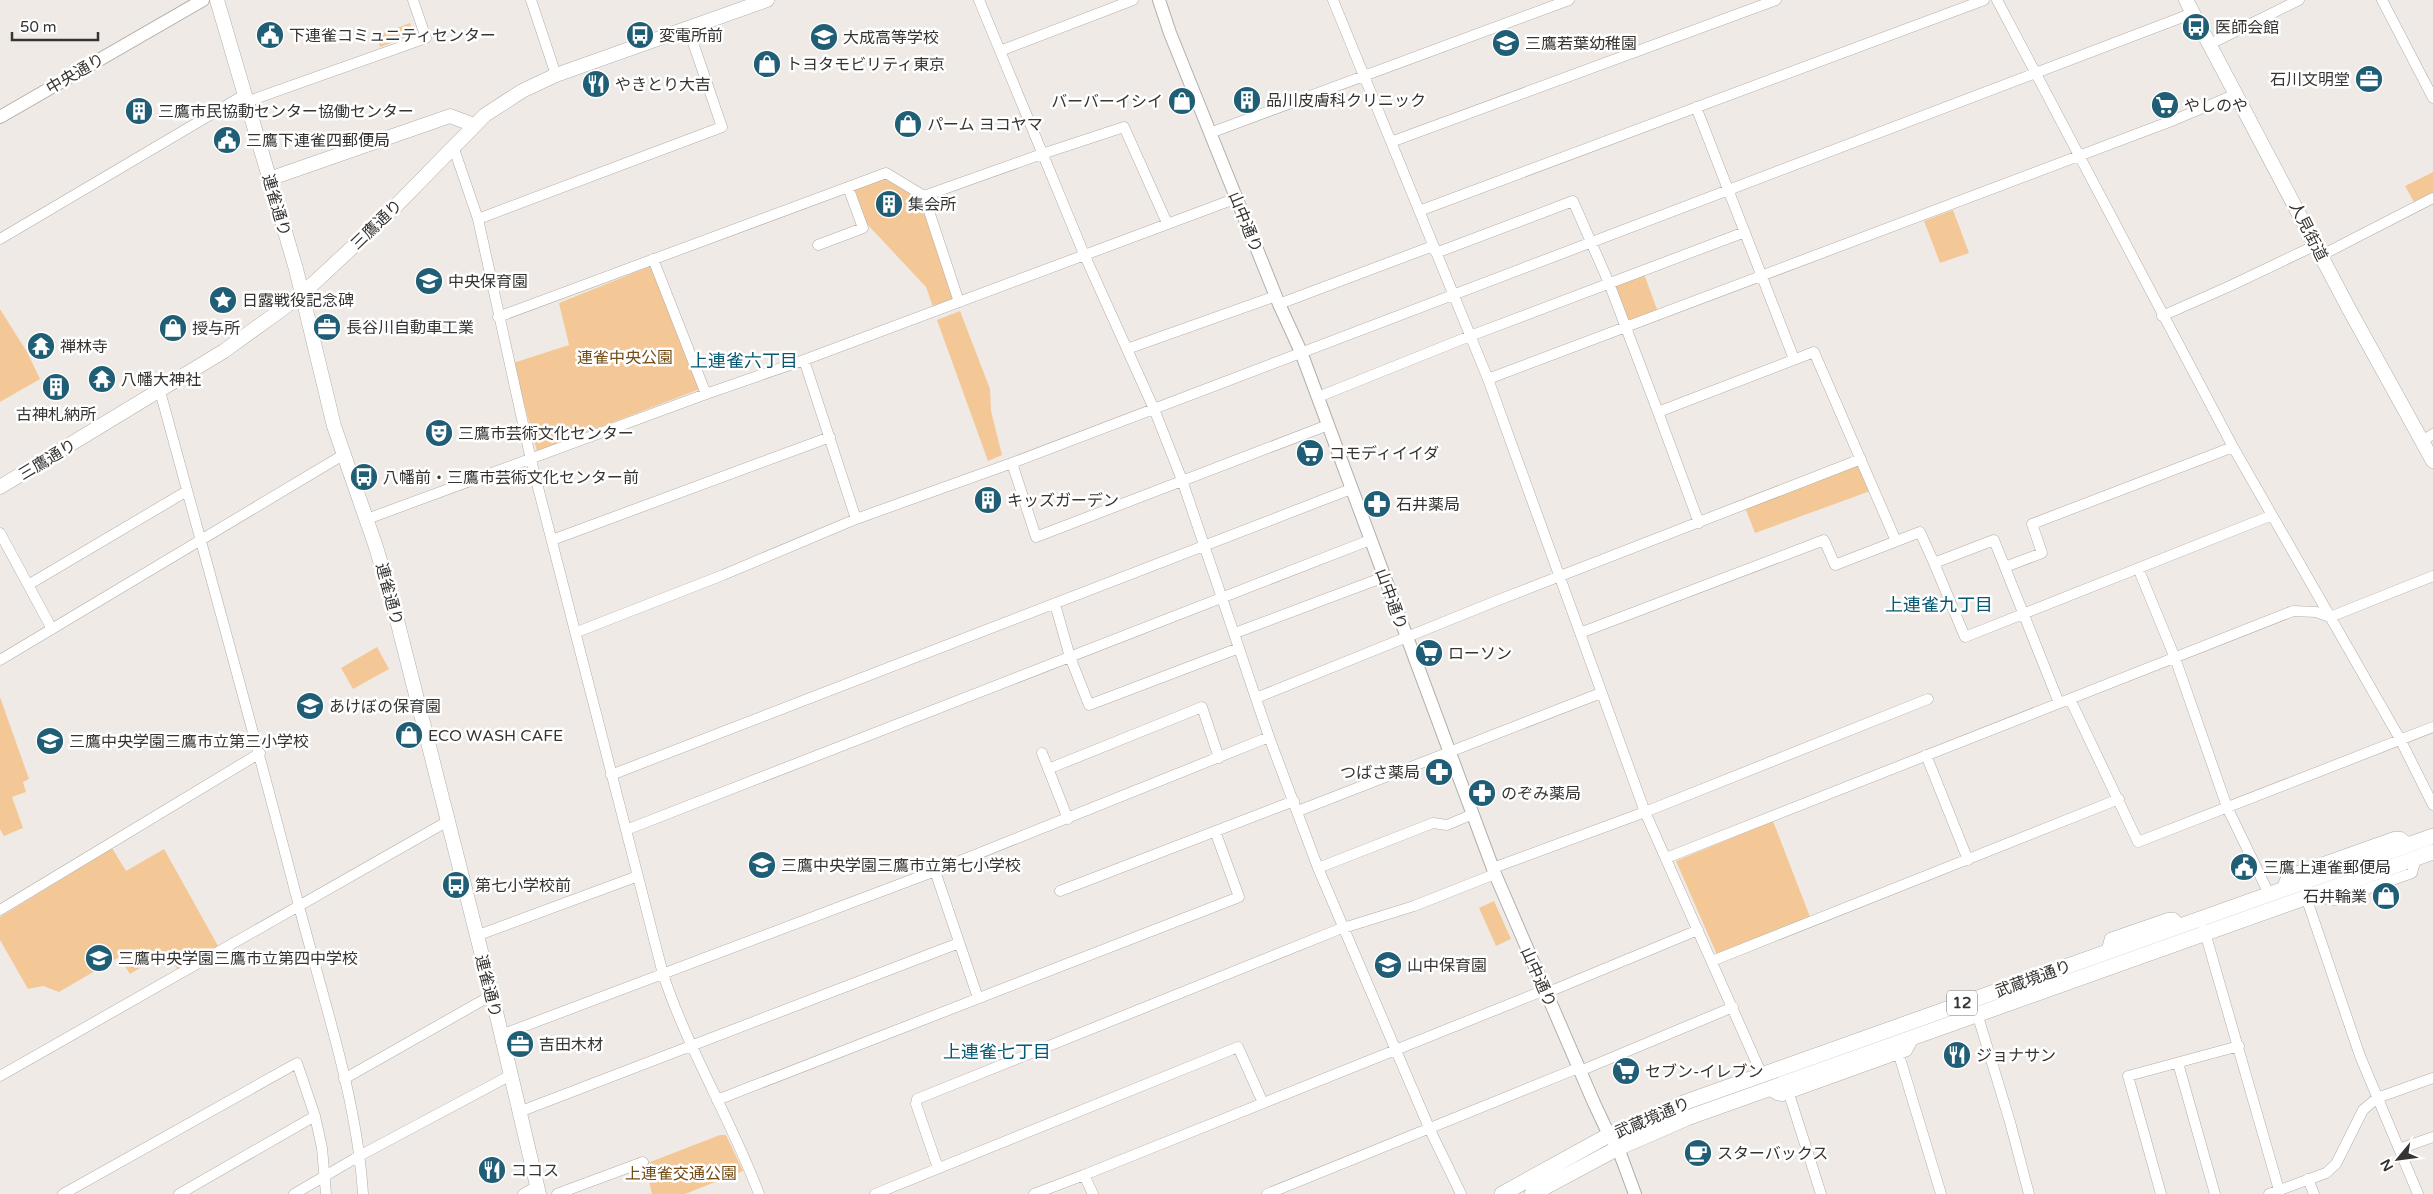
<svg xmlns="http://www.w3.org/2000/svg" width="2433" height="1194" font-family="'Varela Round','Noto Sans JP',sans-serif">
	<rect width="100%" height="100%" fill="#efeae5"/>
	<path fill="#f4c896" d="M410,23l4,11 -34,13 -4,-11z
		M2433,172v21l-19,9 -9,-16z
		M884,179l36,17 35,103 -22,8 -7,-20 -59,-63 -14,-34z
		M1953,210l16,43 -29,10 -16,-42z
		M651,266l49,123 -163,62 -24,-88 56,-18 -10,-42z
		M1644,274l14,38 -29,11 -14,-38z
		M0,309l27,43 13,27 -40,23z
		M960,311l30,78 1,22 11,44 -14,6 -51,-141z
		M1861,459l12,31 -118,43 -11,-28z
		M377,647l12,22 -36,20 -12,-21z
		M0,697l29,82 -6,3 3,10 -14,5 11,31 -19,8 -4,-7z
		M1773,821l37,96 -93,38 -41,-94z
		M112,848l14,23 38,-22 54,97 -40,24 -11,-18 -37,22 -11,-17 -60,35 -16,-6 -15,3 -28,-49v-23z
		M1494,901l17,38 -15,7 -17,-38z
		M720,1135h6l17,36 -58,23h-33l-7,-30z"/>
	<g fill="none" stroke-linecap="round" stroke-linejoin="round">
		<defs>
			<path id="minor" d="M531,0l25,75
				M979,0l105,254 70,155 28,71 87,257 49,131 112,262 31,64
				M1333,0l155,379 157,433 117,263
				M1997,0l236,447 167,292 33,66
				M2382,0l51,98
				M2210,44l89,-44
				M1000,51l133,-51
				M246,102l180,-64 -13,-38
				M1696,107l98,252
				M1210,133l359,-133
				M1391,142l385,-142
				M453,146l25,73 53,241 132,514c25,76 68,145 96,220
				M924,196l118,-42 82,-27 43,96
				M1419,211l565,-211
				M478,219l244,-92 -34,-99
				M0,239l244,-144
				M818,245l45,-17 -15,-41
				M1436,253l137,-52 36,82 49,129
				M2322,255l111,-57
				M653,259l53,135
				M1279,304l154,-58
				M2162,316l68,-30 86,-41
				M498,317l388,-144 38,23 35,106
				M1127,349l149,-53
				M804,360l52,159
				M1488,379l686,-259 62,-26
				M160,391c47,173 95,345 140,519 24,92 57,189 63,284
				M1318,397l152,-61 275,-104
				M2422,441l11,-7
				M1012,463l24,74 292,-112
				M367,519l339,-125 98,-34 433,-162
				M1699,523l-41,-111 156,-60 82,189
				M0,533l52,96
				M552,540l278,-103
				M1934,563l31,74 305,-121
				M2005,567l37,-14 -10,-29 201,-77
				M2138,568l37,90 52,149 42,87
				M28,585l159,-94
				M1055,604l15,53 19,48 150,-57
				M577,632l146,-57 133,-56 156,-56 1181,-450
				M1235,633l149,-56
				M1580,633l244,-93 11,25 85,-33 14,31 60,-23 65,163
				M0,660l343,-205
				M1256,698l245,-99 360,-140
				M2070,699l68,143 295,-115
				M1042,753l26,66
				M1926,755l42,105
				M1048,769l154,-62 17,51
				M611,775l740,-286
				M1298,811l303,-118
				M626,830l744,-290
				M1666,858l627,-247 23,1 14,5 103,-41
				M1318,868l115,-45 14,2 26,-11
				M1493,868l152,-56 283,-113
				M935,871l43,127
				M2281,890l6,-15 107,-38h7l9,7
				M1060,891l234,-90
				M2320,893l7,6 8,1 77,-27 4,-15
				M2306,897l54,159 58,138
				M0,910l260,-157
				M2204,929l75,261
				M476,936l162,-60
				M2106,952l4,-14 58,-20h6l7,7
				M1712,961l407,-162
				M1546,993l152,-63
				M1976,1010l34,112 19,72
				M501,1035l434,-164 334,-134
				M1899,1055l42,139
				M2178,1063l37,131
				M1580,1071l153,-64
				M0,1076l448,-255
				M344,1079l148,-84
				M1767,1089l10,6 5,1 125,-45 8,-15
				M1789,1094l32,100
				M717,1100l522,-203 -24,-66
				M519,1112l440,-169
				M2399,1149l34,-12
				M938,1168l-22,-64 1,-5 420,-169 77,-24 81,-32
				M2308,1179l6,15
				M63,1194l234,-131 18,53 7,32 4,46
				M179,1194l136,-78
				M294,1194l67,-39 150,-80
				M523,1194l14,-8
				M557,1194l86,-32
				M875,1194l363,-147 25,56
				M1034,1194l50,-19
				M1093,1194l-9,-19 461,-185
				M1267,1194l311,-126
				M2161,1194l-33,-118 111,-30
				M2269,1194l57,-21 10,-9 27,-54 14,-12 56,-20"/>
			<path id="tertiary" d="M1159,0l11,33 109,271 22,48 194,522 99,229 15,32 9,13 17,46
				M0,117l203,-117"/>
			<path id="secondary" d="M217,0l79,269 38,157 42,121 19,65 97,383 47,199
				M2186,0l163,309 84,152
				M269,179l181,-63 24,9
				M0,487l224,-136 57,-41 20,-15 84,-78 100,-102 37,-24 34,-16 211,-75"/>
			<path id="primary" d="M1502,1194l107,-59 74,-32 750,-267
				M1532,1194l86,-46 69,-30 746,-266"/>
		</defs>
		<use href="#minor" stroke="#b2aea9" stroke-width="11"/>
		<use href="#tertiary" stroke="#b2aea9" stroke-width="14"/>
		<use href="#secondary" stroke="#b2aea9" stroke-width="15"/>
		<use href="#primary" stroke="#b2aea9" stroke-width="16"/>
		<use href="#minor" stroke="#fff" stroke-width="10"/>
		<use href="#tertiary" stroke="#fff" stroke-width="12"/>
		<use href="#secondary" stroke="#fff" stroke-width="14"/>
		<use href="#primary" stroke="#fff" stroke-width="15"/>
	</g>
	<defs>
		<symbol id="bus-disc" viewBox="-11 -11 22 22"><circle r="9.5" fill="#205e75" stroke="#fff"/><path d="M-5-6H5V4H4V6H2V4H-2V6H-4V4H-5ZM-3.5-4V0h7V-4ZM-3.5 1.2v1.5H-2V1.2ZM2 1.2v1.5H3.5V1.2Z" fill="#fff"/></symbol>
		<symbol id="civic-disc" viewBox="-11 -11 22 22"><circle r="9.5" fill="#205e75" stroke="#fff"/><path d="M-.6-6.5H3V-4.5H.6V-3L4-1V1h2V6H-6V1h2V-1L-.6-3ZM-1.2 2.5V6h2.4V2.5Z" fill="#fff"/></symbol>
		<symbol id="school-disc" viewBox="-11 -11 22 22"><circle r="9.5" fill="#205e75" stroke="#fff"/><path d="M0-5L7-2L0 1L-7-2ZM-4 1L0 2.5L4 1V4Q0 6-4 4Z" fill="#fff"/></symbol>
		<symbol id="shop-disc" viewBox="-11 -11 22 22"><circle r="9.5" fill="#205e75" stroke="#fff"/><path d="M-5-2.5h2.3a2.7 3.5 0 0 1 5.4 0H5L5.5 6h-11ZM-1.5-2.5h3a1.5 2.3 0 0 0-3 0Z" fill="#fff"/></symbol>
		<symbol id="office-disc" viewBox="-11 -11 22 22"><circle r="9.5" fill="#205e75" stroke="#fff"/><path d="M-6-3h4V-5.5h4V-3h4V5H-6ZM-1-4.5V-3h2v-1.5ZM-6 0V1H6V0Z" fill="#fff"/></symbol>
		<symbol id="restaurant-disc" viewBox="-11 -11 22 22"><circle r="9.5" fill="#205e75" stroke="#fff"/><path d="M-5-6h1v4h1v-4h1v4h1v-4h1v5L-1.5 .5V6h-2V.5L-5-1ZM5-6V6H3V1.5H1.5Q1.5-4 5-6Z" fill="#fff"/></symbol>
		<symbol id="building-disc" viewBox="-11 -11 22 22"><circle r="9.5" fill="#205e75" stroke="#fff"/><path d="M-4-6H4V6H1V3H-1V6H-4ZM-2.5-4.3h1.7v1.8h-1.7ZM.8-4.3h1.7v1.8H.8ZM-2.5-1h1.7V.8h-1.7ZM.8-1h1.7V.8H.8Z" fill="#fff"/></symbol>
		<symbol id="supermarket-disc" viewBox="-11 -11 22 22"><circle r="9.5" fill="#205e75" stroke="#fff"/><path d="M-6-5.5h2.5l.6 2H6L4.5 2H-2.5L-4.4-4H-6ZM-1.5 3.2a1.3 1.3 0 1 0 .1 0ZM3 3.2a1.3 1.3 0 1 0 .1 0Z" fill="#fff"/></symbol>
		<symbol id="sight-disc" viewBox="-11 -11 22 22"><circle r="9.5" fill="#205e75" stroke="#fff"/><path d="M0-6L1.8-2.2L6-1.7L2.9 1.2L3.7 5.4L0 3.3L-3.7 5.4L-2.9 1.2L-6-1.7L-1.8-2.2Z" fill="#fff"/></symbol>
		<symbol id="temple-disc" viewBox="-11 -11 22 22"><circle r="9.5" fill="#205e75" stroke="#fff"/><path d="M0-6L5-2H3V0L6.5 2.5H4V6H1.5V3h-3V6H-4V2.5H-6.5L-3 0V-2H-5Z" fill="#fff"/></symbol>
		<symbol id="theatre-disc" viewBox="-11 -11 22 22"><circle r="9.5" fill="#205e75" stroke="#fff"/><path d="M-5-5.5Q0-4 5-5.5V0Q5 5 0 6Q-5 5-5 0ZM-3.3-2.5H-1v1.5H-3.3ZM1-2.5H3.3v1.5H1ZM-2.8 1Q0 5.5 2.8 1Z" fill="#fff"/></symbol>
		<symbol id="pharmacy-disc" viewBox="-11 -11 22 22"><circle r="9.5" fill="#205e75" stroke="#fff"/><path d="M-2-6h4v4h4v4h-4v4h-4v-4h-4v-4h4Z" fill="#fff"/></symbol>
		<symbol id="cafe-disc" viewBox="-11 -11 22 22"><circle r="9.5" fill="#205e75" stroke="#fff"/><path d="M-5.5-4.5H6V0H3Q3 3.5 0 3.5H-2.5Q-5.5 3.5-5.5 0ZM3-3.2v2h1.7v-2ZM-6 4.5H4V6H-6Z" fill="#fff"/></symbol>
	</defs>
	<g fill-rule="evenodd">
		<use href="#bus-disc" x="2180" y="11" width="32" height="32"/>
		<use href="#civic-disc" x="254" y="19" width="32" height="32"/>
		<use href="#bus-disc" x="624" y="19" width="32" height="32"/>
		<use href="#school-disc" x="808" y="21" width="32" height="32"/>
		<use href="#school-disc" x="1490" y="27" width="32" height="32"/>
		<use href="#shop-disc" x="751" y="48" width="32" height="32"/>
		<use href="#office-disc" x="2353" y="63" width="32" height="32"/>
		<use href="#restaurant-disc" x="580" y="68" width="32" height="32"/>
		<use href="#building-disc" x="1231" y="84" width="32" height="32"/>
		<use href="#shop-disc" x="1166" y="85" width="32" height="32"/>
		<use href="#supermarket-disc" x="2149" y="89" width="32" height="32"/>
		<use href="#building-disc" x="123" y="95" width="32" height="32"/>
		<use href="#shop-disc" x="892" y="108" width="32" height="32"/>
		<use href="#civic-disc" x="211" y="124" width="32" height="32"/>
		<use href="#building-disc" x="873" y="188" width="32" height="32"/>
		<use href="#school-disc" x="413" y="265" width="32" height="32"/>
		<use href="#sight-disc" x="207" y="284" width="32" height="32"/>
		<use href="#office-disc" x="311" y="311" width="32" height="32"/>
		<use href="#shop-disc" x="157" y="312" width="32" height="32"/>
		<use href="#temple-disc" x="25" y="330" width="32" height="32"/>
		<use href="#temple-disc" x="86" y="363" width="32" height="32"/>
		<use href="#building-disc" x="40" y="371" width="32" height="32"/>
		<use href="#theatre-disc" x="423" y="417" width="32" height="32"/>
		<use href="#supermarket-disc" x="1294" y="437" width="32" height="32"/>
		<use href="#bus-disc" x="348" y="461" width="32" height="32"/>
		<use href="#building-disc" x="972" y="484" width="32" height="32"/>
		<use href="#pharmacy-disc" x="1361" y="488" width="32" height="32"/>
		<use href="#supermarket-disc" x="1413" y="637" width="32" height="32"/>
		<use href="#school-disc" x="294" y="690" width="32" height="32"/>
		<use href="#shop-disc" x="393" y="719" width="32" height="32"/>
		<use href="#school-disc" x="34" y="725" width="32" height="32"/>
		<use href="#pharmacy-disc" x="1423" y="756" width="32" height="32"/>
		<use href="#pharmacy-disc" x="1466" y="777" width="32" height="32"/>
		<use href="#school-disc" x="746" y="849" width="32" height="32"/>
		<use href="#civic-disc" x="2228" y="851" width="32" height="32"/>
		<use href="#bus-disc" x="440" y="869" width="32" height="32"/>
		<use href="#shop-disc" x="2370" y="880" width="32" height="32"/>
		<use href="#school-disc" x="83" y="942" width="32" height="32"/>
		<use href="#school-disc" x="1372" y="949" width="32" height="32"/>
		<use href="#office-disc" x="504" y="1028" width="32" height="32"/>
		<use href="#restaurant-disc" x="1941" y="1039" width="32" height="32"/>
		<use href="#supermarket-disc" x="1610" y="1055" width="32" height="32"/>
		<use href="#cafe-disc" x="1682" y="1137" width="32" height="32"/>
		<use href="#restaurant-disc" x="476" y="1154" width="32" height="32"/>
	</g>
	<g text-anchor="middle" stroke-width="5" stroke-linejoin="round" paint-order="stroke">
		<rect fill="#fff" stroke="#727170" stroke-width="1" x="1947" y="990.5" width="30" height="25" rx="4"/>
		<g font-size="15" font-weight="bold" fill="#363432">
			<text x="1962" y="1008">12</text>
		</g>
		<g font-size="16" fill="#363432" stroke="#fff" text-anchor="start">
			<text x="2215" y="33">医師会館</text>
			<text x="289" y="41">下連雀コミュニティセンター</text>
			<text x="659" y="41">変電所前</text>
			<text x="843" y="43">大成高等学校</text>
			<text x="1525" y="49">三鷹若葉幼稚園</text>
			<text x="786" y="70">トヨタモビリティ東京</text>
			<text x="2350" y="85" text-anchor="end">石川文明堂</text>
			<text x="615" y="90">やきとり大吉</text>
			<text x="1266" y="106">品川皮膚科クリニック</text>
			<text x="1163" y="107" text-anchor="end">バーバーイシイ</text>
			<text x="2184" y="111">やしのや</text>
			<text x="158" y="117">三鷹市民協動センター協働センター</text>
			<text x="927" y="130">パーム ヨコヤマ</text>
			<text x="246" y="146">三鷹下連雀四郵便局</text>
			<text x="908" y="210">集会所</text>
			<text x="448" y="287">中央保育園</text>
			<text x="242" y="306">日露戦役記念碑</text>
			<text x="346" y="333">長谷川自動車工業</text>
			<text x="192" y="334">授与所</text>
			<text x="60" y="352">禅林寺</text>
			<text x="121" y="385">八幡大神社</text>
			<text x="56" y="420" text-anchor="middle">古神札納所</text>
			<text x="458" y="439">三鷹市芸術文化センター</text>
			<text x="1329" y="459">コモディイイダ</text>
			<text x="383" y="483">八幡前・三鷹市芸術文化センター前</text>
			<text x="1007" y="506">キッズガーデン</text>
			<text x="1396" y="510">石井薬局</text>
			<text x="1448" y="659">ローソン</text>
			<text x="329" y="712">あけぼの保育園</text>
			<text x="428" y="741">ECO WASH CAFE</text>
			<text x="69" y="747">三鷹中央学園三鷹市立第三小学校</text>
			<text x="1420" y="778" text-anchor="end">つばさ薬局</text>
			<text x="1501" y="799">のぞみ薬局</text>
			<text x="781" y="871">三鷹中央学園三鷹市立第七小学校</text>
			<text x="2263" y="873">三鷹上連雀郵便局</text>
			<text x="475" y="891">第七小学校前</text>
			<text x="2367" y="902" text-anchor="end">石井輪業</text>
			<text x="118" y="964">三鷹中央学園三鷹市立第四中学校</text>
			<text x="1407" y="971">山中保育園</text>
			<text x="539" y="1050">吉田木材</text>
			<text x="1976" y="1061">ジョナサン</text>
			<text x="1645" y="1077">セブン-イレブン</text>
			<text x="1717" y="1159">スターバックス</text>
			<text x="511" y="1176">ココス</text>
		</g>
		<g font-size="16" fill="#363432" stroke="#fff">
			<text transform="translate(75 73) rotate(-30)" y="6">中央通り</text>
			<text transform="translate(277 205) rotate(74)" y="6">連雀通り</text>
			<text transform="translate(1246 222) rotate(68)" y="6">山中通り</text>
			<text transform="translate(376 224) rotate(-44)" y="6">三鷹通り</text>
			<text transform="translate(2309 231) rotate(63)" y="6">人見街道</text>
			<text transform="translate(47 459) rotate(-31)" y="6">三鷹通り</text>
			<text transform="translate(390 594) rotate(75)" y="6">連雀通り</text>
			<text transform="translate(1392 599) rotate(70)" y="6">山中通り</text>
			<text transform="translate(1539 977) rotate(66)" y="6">山中通り</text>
			<text transform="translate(2033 978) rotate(-20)" y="6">武蔵境通り</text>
			<text transform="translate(489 986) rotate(76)" y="6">連雀通り</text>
			<text transform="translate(1652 1117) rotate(-23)" y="6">武蔵境通り</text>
		</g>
		<g font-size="16" fill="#744c16" stroke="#fff">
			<text x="625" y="363">連雀中央公園</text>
			<text x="681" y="1179">上連雀交通公園</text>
		</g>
		<g font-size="18" fill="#065871" stroke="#fff">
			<text x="744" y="367">上連雀六丁目</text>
			<text x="1939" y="611">上連雀九丁目</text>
			<text x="997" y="1058">上連雀七丁目</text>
		</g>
	</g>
	<g transform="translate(2398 1159) rotate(241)" stroke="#ffffff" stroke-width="4" paint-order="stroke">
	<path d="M0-4L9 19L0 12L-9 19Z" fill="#363432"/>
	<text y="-8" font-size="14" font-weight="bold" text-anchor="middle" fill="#363432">N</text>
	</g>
	<path d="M12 32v8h86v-8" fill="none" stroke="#363432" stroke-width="2.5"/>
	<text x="20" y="32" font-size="15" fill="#363432" stroke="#ffffff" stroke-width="4" paint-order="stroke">50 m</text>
</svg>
